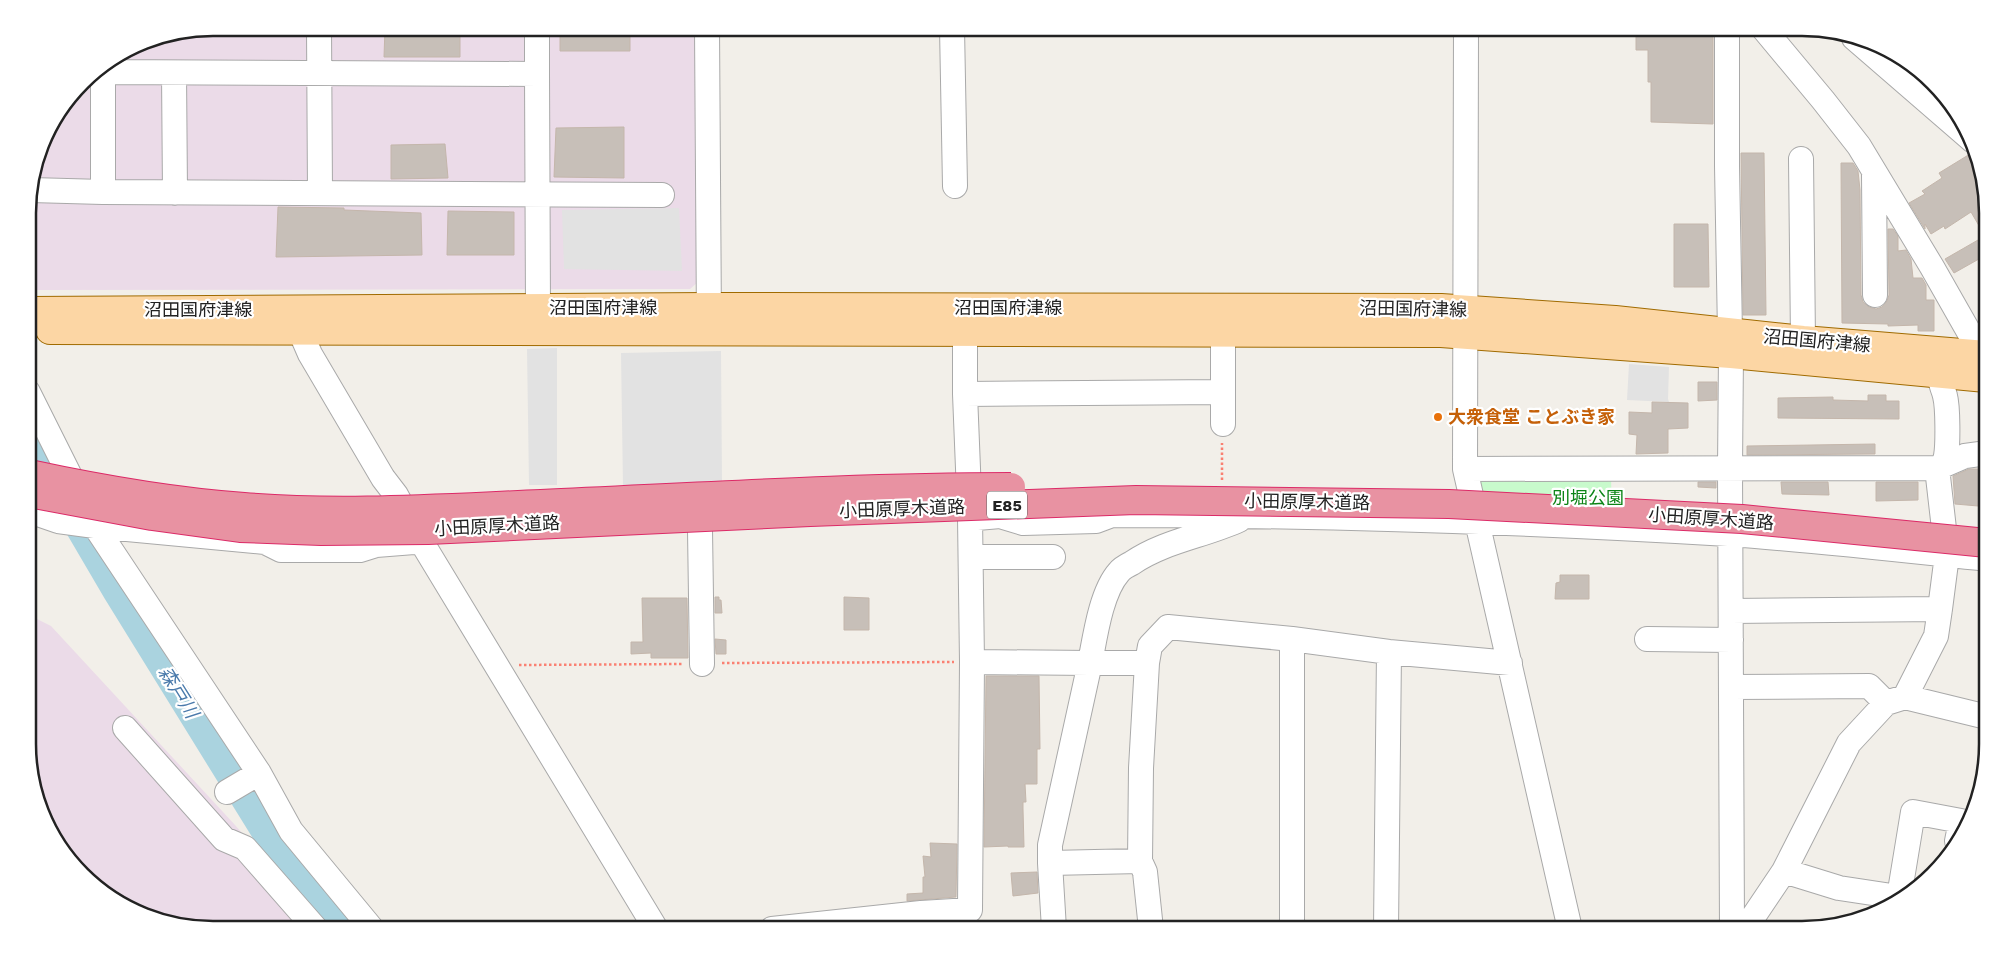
<svg xmlns="http://www.w3.org/2000/svg" width="2015" height="957" font-family="'Work Sans','Noto Sans JP',sans-serif">
	<rect width="100%" height="100%" fill="#f2efe9"/>
	<path fill="#ebdbe8" d="M213,28h482l3,254 -8,7 -662,1v-89l19,-70 44,-57 51,-32z
		M29,615l22,11 184,199 91,104h-113l-71,-14 -42,-24 -34,-34 -24,-42 -13,-47z"/>
	<path fill="#c8facc" d="M1474,475h137l1,47 -130,-7z"/>
	<path fill="#e2e2e2" d="M679,208l3,63 -118,-2 -2,-59z
		M557,348v137h-28l-2,-136z
		M721,351l1,132 -99,4 -2,-134z
		M1629,364l40,3 -1,32 1,3 -42,-2z"/>
	<g fill="none" stroke-linecap="round" stroke-linejoin="round">
		<path stroke="#aad3df" stroke-width="28" d="M1894,54l56,47
			M28,440l89,152 149,241 82,96"/>
	</g>
	<path fill="#c7bfb8" stroke="#c4b6ab" d="M385,28h75v29h-76z
		M560,28h70v23h-70z
		M1636,28h77v96l-62,-2v-40h-3v-32h-12z
		M624,127v51l-70,-1 2,-49z
		M445,144l3,34 -57,1v-34z
		M1741,153h23l2,162h-23z
		M1970,154h3l7,12 6,23v66l-32,18 -9,-14 40,-23 -14,-24 -26,17 -1,-3 -13,8 -6,-10v5l-16,-26 16,-9 -3,-3 20,-13 -3,-5z
		M1841,163h12l5,8 2,19 1,105 2,7 6,5 7,2 6,-2 5,-6 2,-6 -1,-66h5l5,7v15l8,-1 5,9 2,19h9l4,7v15h8v31h-16v-6l-30,1v-2l-46,-1z
		M278,207l66,1v2l77,3 1,42 -146,2z
		M448,211l66,1v43h-67z
		M1674,224h34l1,63h-35z
		M1698,382h19v18l-19,1z
		M1868,395h18v6h13v18l-121,-1v-20l55,-1v3l35,1z
		M1652,402l36,1v25l-20,1v24l-32,1 1,-19 -8,-1v-22l23,1z
		M1875,444v10l-128,1v-9z
		M1969,469h13l-4,37 -23,-2 -2,-28z
		M1698,482h18v6l-18,-1z
		M1781,482h47l1,13 -47,-1z
		M1876,482h42v18l-42,1z
		M1560,575h29v24h-34l1,-16 4,-1z
		M715,597h4v3h2l1,13h-7z
		M844,597l25,1v32h-25z
		M642,598h45l1,60h-37v-5l-20,1v-12h12z
		M715,639l11,1v14h-10z
		M986,676h53l1,73h-3v35h-12l1,18h-3v7l1,38h-16v-1l-24,1z
		M930,843l27,1 -1,53 -49,4v-7l16,-1v-16h2l-2,-21 8,1z
		M1037,872l1,21 -25,3 -2,-23z"/>
	<g fill="none" stroke-linecap="round" stroke-linejoin="round">
		<defs>
			<path id="minor" d="M319,28l1,165
				M537,28v46
				M707,28l2,297
				M952,28l3,158
				M1466,28l-1,441 105,460
				M1727,28v138l3,167
				M1763,28l60,72 36,46 73,121 50,88
				M1854,38l119,103
				M103,66v126
				M103,72l434,2 1,234
				M174,73l1,120
				M1801,159l2,181
				M1874,175l1,120
				M31,190l72,2 559,3
				M300,331l10,23 73,124 13,17 25,46 235,388
				M965,332v62l5,124 2,144
				M1731,354l-1,114 2,461
				M28,392l67,134 164,247 32,58 81,98
				M965,394l258,-2
				M1223,424v-92
				M1942,466l23,-10 22,-3
				M1465,469l472,-1
				M29,511l29,10 37,5 170,16 16,8h79l16,-5 38,-3
				M977,518l23,-2 23,7 73,-2 16,-6c206,0 412,7 616,19 87,6 173,16 259,25
				M700,530l2,134
				M971,557h82
				M1731,611l209,-2
				M1292,639l97,13 121,11
				M1647,639l84,1
				M1147,663h-57c5,-26 11,-71 29,-91 3,-4 9,-7 13,-9 32,-22 72,-27 107,-43
				M1731,687l138,-1 17,17
				M1905,697l31,-61 4,-27 7,-54 -10,-87c5,-2 8,-6 9,-12 2,-11 2,-49 -1,-60 -2,-9 -5,-11 -6,-23
				M125,728l99,111 21,9 71,81
				M227,792l32,-19
				M1050,863l4,66
				M1784,871l55,17 66,10
				M1899,897l14,-85 48,9 -4,20
				M772,929l149,-16
				M921,929v-16l49,-3 2,-248 118,1 -40,182v18l90,-2
				M1151,929l-6,-57 -5,-11 1,-93 6,-105 3,-17 18,-19 124,12v290
				M1386,929l3,-277
				M1745,929l39,-58 65,-128 37,-40 19,-6 82,20"/>
			<path id="major" d="M28,311l681,-4 732,1 174,12 188,20 183,15
				M50,330l1391,3 290,21 255,24"/>
		</defs>
		<use href="#minor" stroke="#a9a9a9" stroke-width="26"/>
		<use href="#major" stroke="#a06b00" stroke-width="30"/>
		<path stroke="#fa8072" stroke-width="2.5" stroke-dasharray="2.5 2.5" stroke-linecap="butt" d="M1222,480v-37
			M722,663l232,-1
			M519,665l165,-1"/>
		<use href="#minor" stroke="#fff" stroke-width="24"/>
		<use href="#major" stroke="#fcd6a4" stroke-width="28"/>
		<defs>
			<path id="highway-bridge" d="M29,474c70,15 143,28 215,33 98,8 198,1 297,-3 157,-7 313,-17 470,-17
				M29,493l123,23 88,12 81,3 107,-1 382,-18 326,-12 313,4 293,15 245,24"/>
		</defs>
		<use href="#highway-bridge" stroke="#dc2a67" stroke-width="30" stroke-linecap="butt"/>
		<use href="#highway-bridge" stroke="#e892a2" stroke-width="28"/>
	</g>
	<circle fill="#e8710a" stroke="#fff" stroke-width="2" cx="1438" cy="417" r="5"/>
	<g text-anchor="middle" stroke-width="4.5" stroke-linejoin="round" paint-order="stroke">
		<rect fill="#fff" stroke="#646464" stroke-width="1" x="987" y="491.5" width="40" height="27" rx="4"/>
		<g font-size="16" font-weight="bold" fill="#222">
			<text x="1007" y="511">E85</text>
		</g>
		<g font-size="18" fill="#222" stroke="#fff">
			<text x="603" y="314">沼田国府津線</text>
			<text x="1008" y="314">沼田国府津線</text>
			<text transform="translate(1413 309) rotate(1)" y="6">沼田国府津線</text>
			<text x="198" y="316">沼田国府津線</text>
			<text transform="translate(1817 341) rotate(5)" y="6">沼田国府津線</text>
			<text transform="translate(1307 502) rotate(1)" y="6">小田原厚木道路</text>
			<text transform="translate(902 509) rotate(-2)" y="6">小田原厚木道路</text>
			<text transform="translate(1711 519) rotate(4)" y="6">小田原厚木道路</text>
			<text transform="translate(497 526) rotate(-3)" y="6">小田原厚木道路</text>
		</g>
		<g font-size="18" font-weight="bold" fill="#c56008" stroke="#fff" text-anchor="start">
			<text x="1448" y="423">大衆食堂 ことぶき家</text>
		</g>
		<g font-size="18" fill="#0c8416" stroke="#fff">
			<text x="1588" y="504">別堀公園</text>
		</g>
		<g font-size="19" font-style="italic" fill="#4a7aab" stroke="#fff">
			<text transform="translate(179 692) rotate(58)" y="7">森戸川</text>
		</g>
	</g>
	<path d="M0 0H2015V957H0ZM213 36H1802A177 177 0 0 1 1979 213V744A177 177 0 0 1 1802 921H213A177 177 0 0 1 36 744V213A177 177 0 0 1 213 36Z" fill="#fff" fill-rule="evenodd"/>
	<path fill="none" stroke="#222" stroke-width="2.5" d="M213 36H1802A177 177 0 0 1 1979 213V744A177 177 0 0 1 1802 921H213A177 177 0 0 1 36 744V213A177 177 0 0 1 213 36Z"/>
</svg>
